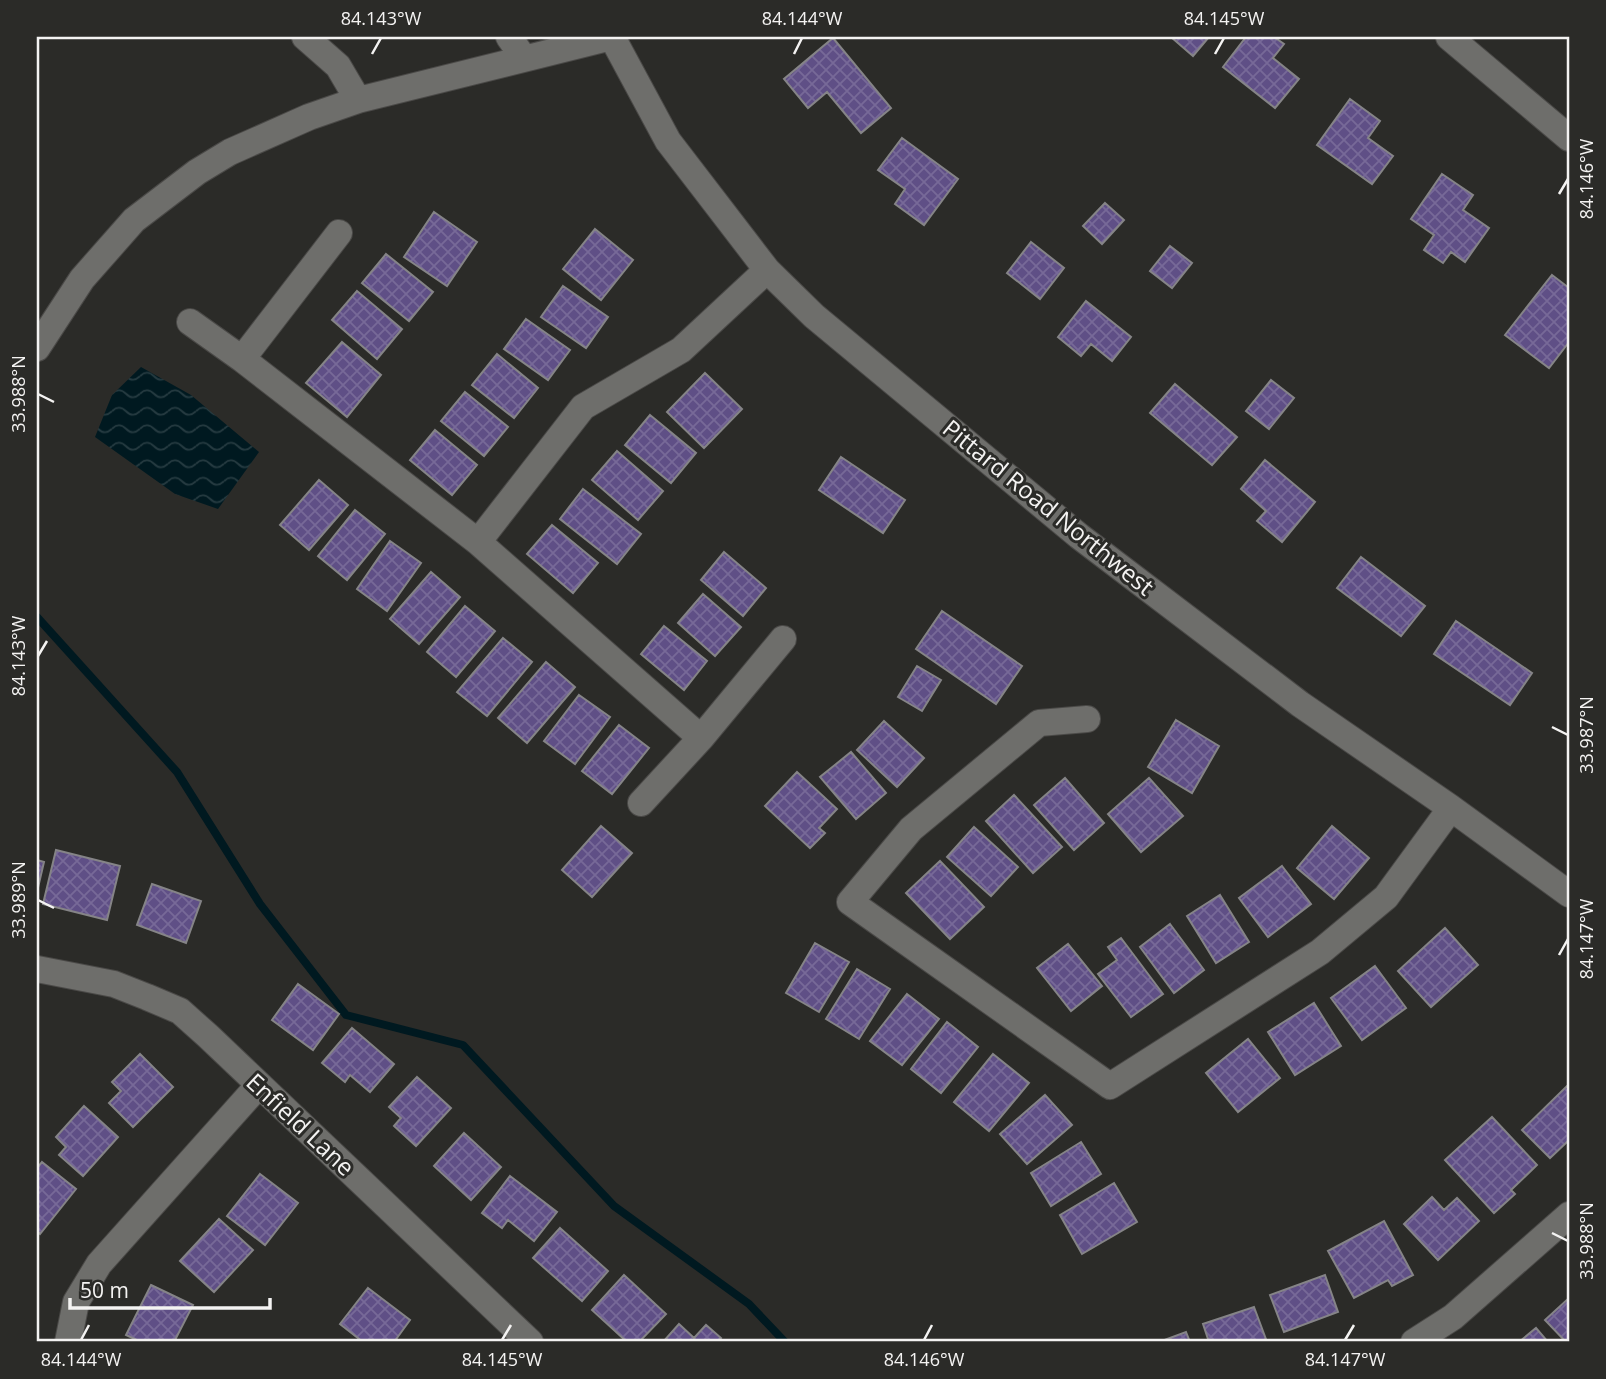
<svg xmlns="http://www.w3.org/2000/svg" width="1606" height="1379" font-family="'Open Sans',sans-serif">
	<defs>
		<pattern id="water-waves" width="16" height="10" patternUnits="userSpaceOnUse" patternTransform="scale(1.75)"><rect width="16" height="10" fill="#001920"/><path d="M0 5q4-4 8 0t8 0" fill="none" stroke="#263b41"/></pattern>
		<pattern id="building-cross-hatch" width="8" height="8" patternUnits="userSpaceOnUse" patternTransform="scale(1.75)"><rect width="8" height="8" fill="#5f4f86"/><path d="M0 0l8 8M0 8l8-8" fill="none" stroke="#776998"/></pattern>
	</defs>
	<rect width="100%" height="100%" fill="#2b2b28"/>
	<path fill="url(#water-waves)" d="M141,367l50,28 68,57 -41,57 -43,-15 -80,-57 17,-42z"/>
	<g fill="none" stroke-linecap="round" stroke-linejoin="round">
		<path stroke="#001920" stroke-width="8" d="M37,617l140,155 83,132 86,111 117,30 151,161 135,98 36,38"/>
	</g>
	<path fill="url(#building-cross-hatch)" stroke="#858487" stroke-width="2" d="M1171,37h38l-16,19z
		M1246,37h28l10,7 -11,14 26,21 -24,29 -52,-41z
		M833,38l58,70 -30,25 -34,-41 -19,16 -24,-29z
		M1350,99l30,22 -12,17 25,18 -21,28 -55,-39z
		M902,138l56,41 -34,46 -29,-21 10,-15 -27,-19z
		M1442,174l31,21 -10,15 26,18 -24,34 -14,-10 -8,11 -19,-13 10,-15 -23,-16z
		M1105,203l19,17 -22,24 -19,-18z
		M434,212l43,30 -30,44 -43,-29z
		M595,229l38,31 -32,40 -38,-31z
		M1031,242l33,26 -24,31 -33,-26z
		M1170,246l22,17 -20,25 -22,-17z
		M386,254l47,38 -24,29 -47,-38z
		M1552,275l17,13v54l-20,26 -44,-33z
		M563,286l45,31 -22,31 -45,-31z
		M357,291l45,38 -25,30 -45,-39z
		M1086,301l45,36 -19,24 -21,-17 -10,12 -23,-19z
		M526,319l44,31 -22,30 -44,-31z
		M342,342l39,33 -34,42 -41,-34z
		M497,354l41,34 -24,30 -42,-33z
		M705,373l37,36 -38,39 -37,-36z
		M1271,380l23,18 -25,31 -23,-18z
		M1175,384l62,53 -25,28 -62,-52z
		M465,392l43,35 -24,29 -43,-35z
		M650,415l46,38 -25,30 -46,-38z
		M435,430l42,35 -25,30 -42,-35z
		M617,451l46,40 -25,29 -46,-40z
		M841,457l64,43 -22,33 -64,-43z
		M1265,460l50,42 -33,40 -25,-21 9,-10 -25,-22z
		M319,480l29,25 -39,45 -29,-25z
		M583,489l58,45 -24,30 -57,-45z
		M355,510l30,24 -38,46 -29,-24z
		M552,525l46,38 -25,30 -46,-39z
		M390,541l31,22 -34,48 -30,-22z
		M724,552l42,36 -23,28 -42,-36z
		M1361,557l64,49 -24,30 -64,-48z
		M431,572l29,25 -41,47 -29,-25z
		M703,594l38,33 -26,29 -37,-33z
		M465,606l30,25 -39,46 -29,-25z
		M942,611l80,55 -26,38 -80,-55z
		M1456,621l76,52 -22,32 -76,-51z
		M664,626l43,35 -23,29 -43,-36z
		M503,638l29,24 -45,54 -30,-24z
		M546,662l29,25 -48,56 -29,-25z
		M917,666l24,14 -19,31 -24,-14z
		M579,695l31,22 -35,47 -31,-23z
		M1176,720l43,26 -27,47 -44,-26z
		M884,721l40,37 -27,29 -40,-37z
		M619,725l30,23 -37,46 -30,-23z
		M851,752l35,41 -30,26 -36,-42z
		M797,772l40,37 -18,19 6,5 -15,15 -45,-42z
		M1065,778l39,45 -30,27 -40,-45z
		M1149,778l34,38 -42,36 -33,-38z
		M1014,795l48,52 -29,26 -47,-52z
		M601,826l31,27 -40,44 -30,-27z
		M1332,826l37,32 -35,41 -37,-31z
		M974,827l44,40 -27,29 -44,-39z
		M56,850l64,16 -13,54 -64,-16z
		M37,860l7,2 -7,30z
		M940,861l44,46 -34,32 -44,-46z
		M1282,866l29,38 -43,33 -29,-39z
		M152,884l49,17 -15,42 -49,-18z
		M1220,895l29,47 -33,21 -29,-47z
		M1170,924l34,46 -30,23 -34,-46z
		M1445,928l33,37 -47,42 -33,-36z
		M1121,938l42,56 -32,23 -33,-43 19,-14 -9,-13z
		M815,943l34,19 -30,50 -33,-19z
		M1068,944l34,42 -31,25 -34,-43z
		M1375,966l31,42 -44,32 -31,-42z
		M857,969l33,20 -31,50 -33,-20z
		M298,984l41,30 -26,36 -41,-30z
		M907,994l32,25 -37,46 -32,-24z
		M1314,1003l27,43 -46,29 -27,-43z
		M947,1022l31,25 -37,46 -30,-24z
		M352,1028l42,36 -24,28 -20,-17 -5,7 -23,-19z
		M1248,1039l32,39 -42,34 -32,-39z
		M140,1054l33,33 -40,40 -24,-24 12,-12 -9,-9z
		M993,1054l36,29 -40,48 -35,-29z
		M417,1077l34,31 -35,38 -22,-20 7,-8 -12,-11z
		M1568,1085l1,55 -19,18 -28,-28z
		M1045,1095l27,30 -45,39 -27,-30z
		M84,1106l34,31 -35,39 -24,-21 7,-8 -10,-10z
		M1492,1117l45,48 -26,25 4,4 -21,19 -49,-53z
		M464,1133l37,34 -30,33 -37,-34z
		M1081,1142l20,32 -50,32 -20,-33z
		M42,1162l34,27 -36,45 -3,-3v-63z
		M260,1174l38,29 -33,42 -38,-29z
		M510,1176l47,36 -23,29 -26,-21 -6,8 -20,-15z
		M1114,1183l23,39 -55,32 -22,-39z
		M1432,1197l12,13 13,-12 22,23 -41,39 -34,-36z
		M219,1219l34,31 -39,42 -34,-31z
		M1384,1221l29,54 -21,11 -4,-6 -34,18 -26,-47z
		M560,1228l48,43 -26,30 -49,-43z
		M624,1275l42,39 -27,28h-12l-35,-32z
		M1325,1275l13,37 -54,20 -14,-37z
		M151,1285l42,20 -19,37h-33l-15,-7z
		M368,1288l42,32 -16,22h-31l-23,-18z
		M1569,1298v44h-3l-21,-22z
		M1254,1307l13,35h-58l-6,-18z
		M679,1324l15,14 12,-13 15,13 -4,4h-54z
		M1536,1328l12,14h-29z
		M1186,1332l4,10h-31z"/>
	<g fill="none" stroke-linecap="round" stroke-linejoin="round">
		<defs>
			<path id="minor" d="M305,37l33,29 20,34
				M509,37l14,20
				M612,37l56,104 99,129 47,46 265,220 221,168 151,104 118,86
				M1449,37l120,101
				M339,233l-97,126 236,183 105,-135 98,-57 86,-80
				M190,322l52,37
				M37,348l45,-69 52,-59 63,-48 33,-20 79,-35 49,-17 254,-63
				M478,542l223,196
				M1087,719l-48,4 -128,106 -61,73 260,184 210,-134 66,-55 65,-89
				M641,803l60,-65 82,-99
				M37,969l77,15 33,13 33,14 28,25 322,306
				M68,1342l8,-40 23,-38 159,-178
				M1414,1342l39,-25 116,-102"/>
		</defs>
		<use href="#minor" stroke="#4a4947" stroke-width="28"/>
		<use href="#minor" stroke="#6e6e6b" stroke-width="26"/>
	</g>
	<path fill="none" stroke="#f4f3f2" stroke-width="2.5" d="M372,54l9,-16M794,54l8,-16M1215,54l9,-16M1559,194l9,-15M38,394l16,8M38,656l9,-15M1552,727l16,8M38,900l16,8M1559,955l9,-16M1552,1233l16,8M81,1340l8,-15M502,1340l9,-15M924,1340l8,-15M1345,1340l9,-15"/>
	<g text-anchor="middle" stroke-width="6" stroke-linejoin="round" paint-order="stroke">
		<g font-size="24" fill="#f4f3f2" stroke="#2b2b28">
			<text transform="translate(1048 508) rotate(39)" y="8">Pittard Road Northwest</text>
			<text transform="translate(300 1125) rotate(43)" y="8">Enfield Lane</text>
		</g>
	</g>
	<rect width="1606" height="1379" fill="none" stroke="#2b2b28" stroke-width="77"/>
	<path d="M70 1298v10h200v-10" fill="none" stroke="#f4f3f2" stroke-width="3.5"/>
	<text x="80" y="1298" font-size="21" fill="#f4f3f2" stroke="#2b2b28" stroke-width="5" paint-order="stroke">50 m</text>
	<rect x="38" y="38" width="1530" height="1302" fill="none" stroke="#f4f3f2" stroke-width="2.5"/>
	<g font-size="18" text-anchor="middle" fill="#f4f3f2">
		<text x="381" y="25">84.143°W</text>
		<text x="802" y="25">84.144°W</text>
		<text x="1224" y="25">84.145°W</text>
		<text transform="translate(1587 179) rotate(-90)" y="6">84.146°W</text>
		<text transform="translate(19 394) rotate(-90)" y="6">33.988°N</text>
		<text transform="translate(19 656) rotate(-90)" y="6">84.143°W</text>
		<text transform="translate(1587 735) rotate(-90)" y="6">33.987°N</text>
		<text transform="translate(19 900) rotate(-90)" y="6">33.989°N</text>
		<text transform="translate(1587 939) rotate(-90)" y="6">84.147°W</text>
		<text transform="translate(1587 1241) rotate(-90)" y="6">33.988°N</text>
		<text x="81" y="1366">84.144°W</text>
		<text x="502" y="1366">84.145°W</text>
		<text x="924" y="1366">84.146°W</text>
		<text x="1345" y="1366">84.147°W</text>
	</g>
</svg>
